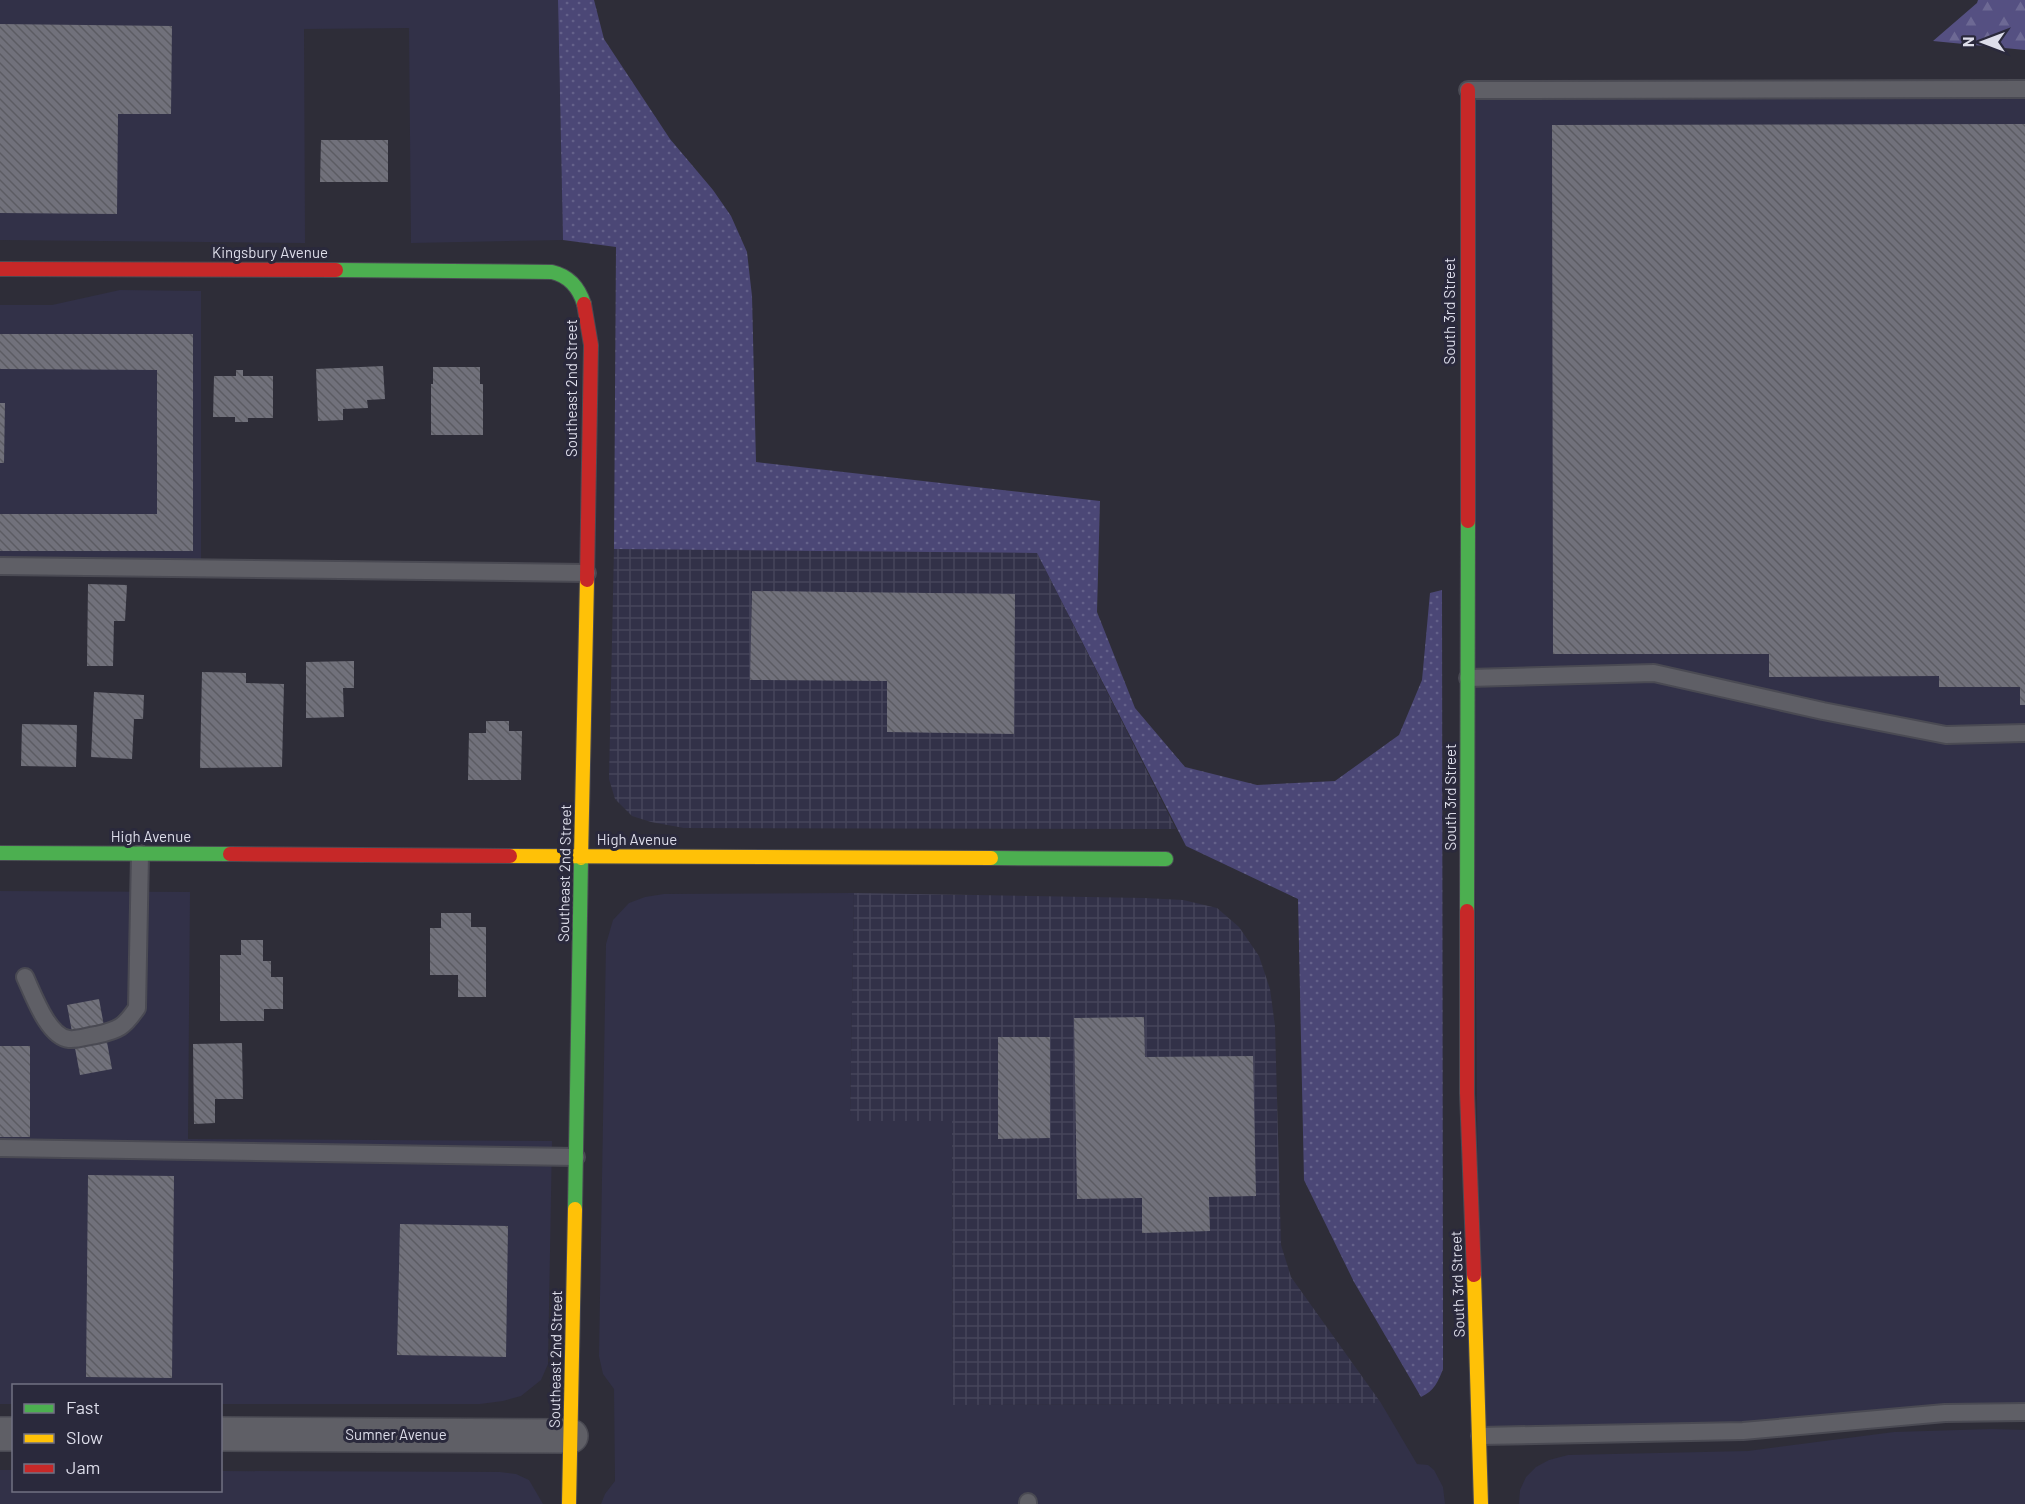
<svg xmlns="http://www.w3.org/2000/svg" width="2025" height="1504" font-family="Barlow,sans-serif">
	<defs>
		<pattern id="industrial-grid" width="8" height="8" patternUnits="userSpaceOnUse" patternTransform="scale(1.5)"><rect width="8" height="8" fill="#323148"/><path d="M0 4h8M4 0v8" fill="none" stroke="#46455a"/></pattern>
		<pattern id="grass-dots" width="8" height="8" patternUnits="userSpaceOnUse" patternTransform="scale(1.5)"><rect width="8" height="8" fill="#4b4776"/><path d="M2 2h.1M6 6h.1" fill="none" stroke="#64618a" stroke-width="1.8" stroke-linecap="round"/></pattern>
		<pattern id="forest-firs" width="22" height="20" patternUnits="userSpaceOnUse" patternTransform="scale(1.5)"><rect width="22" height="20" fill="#555082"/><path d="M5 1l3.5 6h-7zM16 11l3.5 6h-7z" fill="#6d6994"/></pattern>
		<pattern id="building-back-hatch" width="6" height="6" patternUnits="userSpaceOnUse" patternTransform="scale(1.5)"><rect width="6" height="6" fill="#71717b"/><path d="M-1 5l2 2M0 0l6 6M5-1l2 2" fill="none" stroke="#5c5c63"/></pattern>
	</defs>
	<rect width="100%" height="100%" fill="#2e2d38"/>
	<path fill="#323148" d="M0,0h558l5,240 -152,3 -2,-215 -105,1 1,214 -305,-3z
		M2025,89v1323l-545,24 -12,-1346z
		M120,290l81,1v284l-201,1v-271h52z
		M0,891l190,1 -2,247 364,2 -4,223 -7,16 -20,16 -18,5 -23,3h-259l-1,-18h-206l-1,18h-13z
		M854,893l-4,228h102l1,284 428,-2 36,61 11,1 6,5 9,17 2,17h-844l4,-10 10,-13 -1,-92 -11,-15 -4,-18 7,-412 7,-24 16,-17 16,-6 19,-3z
		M1992,1429l33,1v74h-506l1,-14 6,-13 10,-10 13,-7 19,-5 180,-4 146,-19z
		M0,1470h13l1,20h206l1,-19 279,1 16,2 13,6 14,24h-543z"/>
	<path fill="url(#industrial-grid)" d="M614,549l423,4 139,276 -492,-1 -33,-6 -19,-6 -17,-17 -6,-20z
		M854,893l290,5 39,2 34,8 22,19 20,29 11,33 5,37 6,219 10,32 90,126 -428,2 -1,-284h-102z"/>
	<path fill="url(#grass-dots)" d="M558,0h36l10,39 66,100 43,51 18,26 16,36 5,44 4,166 344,39 -3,111 38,96 50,59 72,18 78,-4 64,-46 23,-55 8,-87 12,-3 1,779c-5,13 -9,22 -22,28l-67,-115 -50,-102 -6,-281 -112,-53 -149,-293 -423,-4 2,-302 -53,-7z"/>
	<path fill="url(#forest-firs)" d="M1978,0h47v50l-92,-9 44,-38z"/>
	<path fill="url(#building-back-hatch)" d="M0,24l172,2 -1,88h-53l-1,100 -117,-1z
		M2025,124v581h-5v-18h-81v-11l-170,1v-23h-216l-1,-529z
		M321,140h67v42h-68z
		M0,334h193v217h-193v-37h157v-144l-157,-1z
		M383,366l2,33 -18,1 1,8 -25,1v11l-25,1 -2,-52z
		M433,367h47v17h3v51h-52v-51h2z
		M236,370h7v6h30v42h-25v4h-13v-5h-22l1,-41h22z
		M0,403h5l-1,60h-4z
		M88,584l39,1 -2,36h-11l-1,45h-26z
		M752,591l263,3 -1,140 -127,-2v-51l-137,-1z
		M354,661v27h-11l1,29 -38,1v-56z
		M202,672l44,1v10l38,1 -2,83 -82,1z
		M94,692l50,3 -1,24h-9l-2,40 -41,-2z
		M486,721h23v10h13l-1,49h-53l1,-47h17z
		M22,724l55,1 -1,42 -55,-1z
		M441,913h30v14h15v70h-28v-22h-28v-47h11z
		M241,940h22v21h8v16h12v32h-19v12h-44v-66h21z
		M99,999l13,70 -32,6 -13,-70z
		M1144,1017l1,40 108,-1 3,140 -47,1 1,34 -68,2v-35l-65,1 -3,-181z
		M998,1037h52v101l-52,1z
		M242,1043l1,56h-28v24l-21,1 -1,-80z
		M0,1046h30v91h-30z
		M88,1175l86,1 -2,202 -86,-1z
		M400,1224l108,2 -2,131 -109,-2z"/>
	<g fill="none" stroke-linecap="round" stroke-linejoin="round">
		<defs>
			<path id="lane" d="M1468,90l557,-1
				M0,566l587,7
				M1468,678l186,-5 169,38 123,24 79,-2
				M25,977c8,17 23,60 44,62 8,1 19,-3 27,-4 23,-5 28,-8 41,-27l3,-154
				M0,1148l576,9
				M1480,1436l263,-5 202,-18 80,-1
				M1028,1502v2"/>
			<path id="street" d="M0,1434h14
				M220,1434l351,2"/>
			<path id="fast" d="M336,270l216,2c17,4 27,16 32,32
				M0,853l230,1
				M991,858l175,1
				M1467,911l1,-390
				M575,1209l6,-351"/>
			<path id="slow" d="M510,856l481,2
				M581,858l6,-278
				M1474,1275l7,229
				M569,1504l6,-295"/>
			<path id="jam" d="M0,269l336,1
				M584,304l7,41 -4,235
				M1468,521v-431
				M230,854l280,2
				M1467,911v182l7,182"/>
		</defs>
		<use href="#lane" stroke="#4a4a53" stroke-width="20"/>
		<use href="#street" stroke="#4a4a53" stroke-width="36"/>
		<use href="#fast" stroke="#4a4a53" stroke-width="16"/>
		<use href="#slow" stroke="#4a4a53" stroke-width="16"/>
		<use href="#jam" stroke="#4a4a53" stroke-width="16"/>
		<use href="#lane" stroke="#5f5f66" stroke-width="16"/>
		<use href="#street" stroke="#5f5f66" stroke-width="33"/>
		<use href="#fast" stroke="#4caf50" stroke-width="14"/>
		<use href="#slow" stroke="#ffc107" stroke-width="14"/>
		<use href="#jam" stroke="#c62828" stroke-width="14"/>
	</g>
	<g text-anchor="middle" stroke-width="6" stroke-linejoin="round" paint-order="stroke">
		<g font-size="15" fill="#ddddea" stroke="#2a293c">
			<text x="270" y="258">Kingsbury Avenue</text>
			<text transform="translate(1450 311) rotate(-90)" y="5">South 3rd Street</text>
			<text transform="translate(572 388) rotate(-90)" y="5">Southeast 2nd Street</text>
			<text transform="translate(1451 797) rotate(-90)" y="5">South 3rd Street</text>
			<text x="151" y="842">High Avenue</text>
			<text x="637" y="845">High Avenue</text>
			<text transform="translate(565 873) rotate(-89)" y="5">Southeast 2nd Street</text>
			<text transform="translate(1458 1284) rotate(-92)" y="5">South 3rd Street</text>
			<text transform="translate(556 1359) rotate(-89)" y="5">Southeast 2nd Street</text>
			<text x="396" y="1440">Sumner Avenue</text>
		</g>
	</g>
	<rect x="12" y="1384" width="210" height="108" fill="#2a293c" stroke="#727182" stroke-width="1.5"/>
	<rect x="24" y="1404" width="30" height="9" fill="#4caf50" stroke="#727182" stroke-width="1.5"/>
	<text x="66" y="1414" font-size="18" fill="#ddddea">Fast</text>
	<rect x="24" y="1434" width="30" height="9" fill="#ffc107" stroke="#727182" stroke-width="1.5"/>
	<text x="66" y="1444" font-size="18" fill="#ddddea">Slow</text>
	<rect x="24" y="1464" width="30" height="9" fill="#c62828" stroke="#727182" stroke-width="1.5"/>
	<text x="66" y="1474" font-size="18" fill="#ddddea">Jam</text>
	<g transform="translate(1983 42) rotate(270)" stroke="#2a293c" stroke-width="4.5" paint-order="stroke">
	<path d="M0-4.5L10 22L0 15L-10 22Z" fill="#ddddea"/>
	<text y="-9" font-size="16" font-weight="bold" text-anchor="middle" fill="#ddddea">N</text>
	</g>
</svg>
